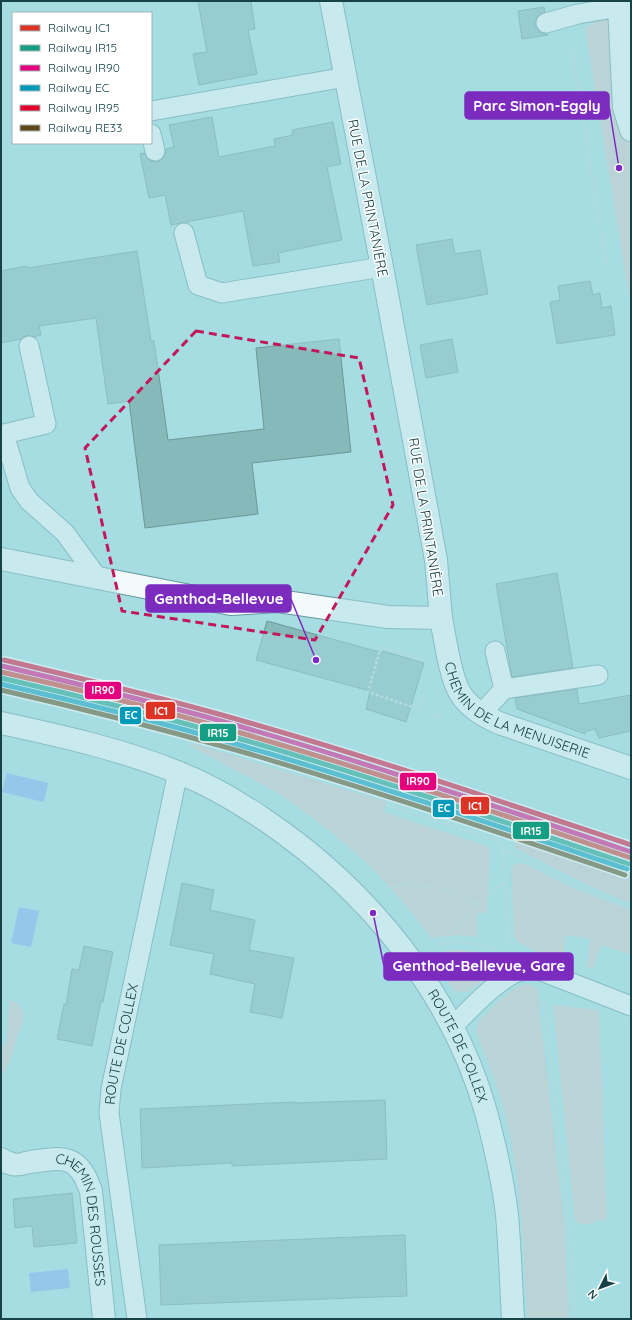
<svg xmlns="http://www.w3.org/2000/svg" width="632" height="1320" font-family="Quicksand,sans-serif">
	<rect width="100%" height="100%" fill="#a5dde3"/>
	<path fill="#d3c8c8" d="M623,1h8v308l-46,-281z
		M191,743l196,59 -4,10 104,34 3,4 -3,63h-10v24l-19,-2 -26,3 -2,-1 -22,-29 -36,-40 -41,-36 -51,-38 -90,-48z
		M517,836l114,39v29l-44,-19 -72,-37z
		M524,863l47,24 60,24v44l-30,-10 -7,23 -7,-1 3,-28 -24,-4 -4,32 -4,-1 -5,-4 -36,-21 -2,-2 -1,-5 -3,-65 4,-5z
		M455,950c12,0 44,2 40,20l-26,22h-6l-9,-1 -19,-27c-3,-13 11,-13 20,-14z
		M527,984l10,3 28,241 4,91h-42c-3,-73 -6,-146 -25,-217 -7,-23 -17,-45 -25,-68l-1,-5 4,-10 30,-28 7,-4z
		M10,1000c8,1 14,10 13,19 0,6 -4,13 -6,18 -4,14 -6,28 -16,38v-27l5,-5z
		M553,1005l46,5 8,210 -9,1 -13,4 -10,-3z"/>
	<path fill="#7eadf1" d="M7,773l41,10 -4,19 -42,-10z
		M19,907l20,4 -8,36 -20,-4z
		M68,1269l2,19 -39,4 -2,-19z"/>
	<path fill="#86b9b9" stroke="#6e9798" d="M198,1h53l4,28 -7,1 9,44 -58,11 -6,-31 14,-2z
		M544,7l1,5 -7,4 -3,5v5l4,5 5,3h4v1l-26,4 -4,-28z
		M212,117l7,40 56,-11 -1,-7 19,-4 -1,-5 41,-8 8,42 -14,3 15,73 -64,13 2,9 -27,4 -10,-55 -72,14 -6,-30 -16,3 -9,-44 4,-1 3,5 4,3 7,1 4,-3 3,-4 1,-6 8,-2 -5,-22z
		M452,239l3,15 25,-4 8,44 -61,11 -11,-60z
		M137,251l14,90h3l14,99 96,-11 -8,-81 83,-9 12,113 -99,11 6,51 -113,14 -16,-127 -21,3 -12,-86 -57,8 2,9 -7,2 -7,-2 -6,4 -20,4v-72l26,-5v2z
		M590,281l3,14 7,-2 2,15 9,-2 4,29 -58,9 -7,-42 10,-2 -2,-14z
		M452,339l6,33 -32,6 -6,-33z
		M557,573l16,95 -61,9 -16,-93z
		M267,621l116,32v-2l41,12 -18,59 -40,-13 4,-18 -114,-31z
		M577,689l2,15 52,-9v36l-32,7 -4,-9 -11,3 1,2 -68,-25 -2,-11z
		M182,883l32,7 -4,20 45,10 -6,30 45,8 -12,60 -32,-6 5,-28 -45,-10 4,-20 -44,-9z
		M84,946l29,6 -10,50 -2,-1 -9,45 -35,-7 7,-35 2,1 6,-36 7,1z
		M385,1100l2,59 -155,7v-3l-90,5 -2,-59 154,-7v1z
		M72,1193l5,50 -43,4 -2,-21 -17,2 -2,-29z
		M405,1235l2,61 -246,9 -2,-60z"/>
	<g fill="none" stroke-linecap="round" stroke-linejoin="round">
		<defs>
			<g id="service">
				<path d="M546,23l32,-9 41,-7"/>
				<path d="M151,111l195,-34"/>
				<path d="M151,134l4,17"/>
				<path d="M184,233l14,52 24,8 160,-26"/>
				<path d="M29,346l17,78 -42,10 16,54 9,13 36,32 32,44"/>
				<path d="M495,651l9,38"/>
				<path d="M481,714l23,-25 94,-14"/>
				<path d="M452,1027c18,-17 49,-53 73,-57 5,-1 11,0 16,1l90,35"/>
				<path id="s1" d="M137,1319l-28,-206 2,-24 67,-317"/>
			</g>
			<path id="pedestrian" d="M619,7l5,100 7,23"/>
			<g id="minor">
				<path d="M619,7l1,-6"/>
				<path d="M1,559l230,45 47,-3 110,16 53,1 -5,-58 -54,-293 -51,-266"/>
				<path id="s2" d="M441,618c4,20 9,59 19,75 9,15 24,23 39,30l132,45"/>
				<path id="s3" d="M1,1159c3,2 7,4 11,5 5,2 13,-1 18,-2 34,-5 48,-8 61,29l13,128"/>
			</g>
			<g id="tertiary">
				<path id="s4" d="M1,723c60,13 119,26 176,49 31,12 60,29 88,48 102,69 187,172 221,292 9,34 17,68 21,103 3,34 4,69 6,104"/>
			</g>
		</defs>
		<use href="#service" stroke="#64989d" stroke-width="21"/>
		<use href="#pedestrian" stroke="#64989d" stroke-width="24"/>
		<use href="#minor" stroke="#64989d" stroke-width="24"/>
		<use href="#tertiary" stroke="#64989d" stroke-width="24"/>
		<path stroke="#c5d7d9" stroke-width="2.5" stroke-dasharray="3 2" stroke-linecap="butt" d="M571,43l35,222
			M382,645l-1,2 38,11
			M381,647l-13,45 51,17 7,-23
			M431,718l2,-3 9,2
			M387,805l112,36 4,9 6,97
			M503,850c24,8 46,22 69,33 19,10 39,18 59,26
			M386,887c9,-1 17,-3 26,-2 22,1 47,7 65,21
			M439,944l33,-35 33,-28
			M440,944c24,-4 38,1 60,7
			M544,1001l25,229 6,89"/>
		<use href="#service" stroke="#f2fafb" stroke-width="19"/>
		<use href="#pedestrian" stroke="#f2fafb" stroke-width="22"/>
		<use href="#minor" stroke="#f2fafb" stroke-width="22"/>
		<use href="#tertiary" stroke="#f2fafb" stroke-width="22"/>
		<defs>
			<path id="rail-1" d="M1,672c81,18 161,38 240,61 131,38 261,81 390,125"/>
			<path id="rail-2" d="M1,678c79,18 158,38 236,60 132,38 262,82 392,126"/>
			<path id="rail-3" d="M2,666c81,19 161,38 240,61 131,38 260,81 389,125"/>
			<path id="rail-4" d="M1,684c79,18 158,38 235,60 132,38 262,82 391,125"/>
			<path id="rail-5" d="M4,660c80,19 160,38 239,61 130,37 259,81 388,124"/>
			<path id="rail-6" d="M1,690c79,18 157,38 235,60 131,38 260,81 389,125"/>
		</defs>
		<use href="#rail-1" stroke="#fff" stroke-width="8"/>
		<use href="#rail-2" stroke="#fff" stroke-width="8"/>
		<use href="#rail-3" stroke="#fff" stroke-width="8"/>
		<use href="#rail-4" stroke="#fff" stroke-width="8"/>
		<use href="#rail-5" stroke="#fff" stroke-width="8"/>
		<use href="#rail-6" stroke="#fff" stroke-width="8"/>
		<use href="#rail-1" stroke="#dd3327" stroke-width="5"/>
		<use href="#rail-2" stroke="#159e83" stroke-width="5"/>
		<use href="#rail-3" stroke="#e5007d" stroke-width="5"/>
		<use href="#rail-4" stroke="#039aba" stroke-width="5"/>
		<use href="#rail-5" stroke="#e4002b" stroke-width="5"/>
		<use href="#rail-6" stroke="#5f4817" stroke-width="5"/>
	</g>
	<path d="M0 0H632V1320H0ZM196,331l163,27 34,147 -78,135 -193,-29 -37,-163z" fill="#a5dde3" fill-opacity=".55" fill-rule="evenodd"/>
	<path fill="none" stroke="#c2185b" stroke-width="3" stroke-dasharray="8 5" stroke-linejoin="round" d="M196,331l163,27 34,147 -78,135 -193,-29 -37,-163z"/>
	<g text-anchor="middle" stroke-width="3" stroke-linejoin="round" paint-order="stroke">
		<g font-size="14" fill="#174348" stroke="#fff">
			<text transform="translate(368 198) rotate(79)" y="5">RUE DE LA PRINTANIÈRE</text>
			<text transform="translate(426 517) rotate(81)" y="5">RUE DE LA PRINTANIÈRE</text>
			<text dy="5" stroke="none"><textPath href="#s2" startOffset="134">CHEMIN DE LA MENUISERIE</textPath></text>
			<text dy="5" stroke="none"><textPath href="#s1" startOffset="278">ROUTE DE COLLEX</textPath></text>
			<text dy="5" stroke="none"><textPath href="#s4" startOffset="585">ROUTE DE COLLEX</textPath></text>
			<text dy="5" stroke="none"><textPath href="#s3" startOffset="130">CHEMIN DES ROUSSES</textPath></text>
		</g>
	</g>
	<path fill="none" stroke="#7b2cbf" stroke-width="1.5" d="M619 168L609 106M316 660L291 599M373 913L384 966"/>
	<g fill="#7b2cbf" stroke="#fff" stroke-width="1.5">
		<circle cx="619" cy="168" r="4"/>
		<circle cx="316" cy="660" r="4"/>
		<circle cx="373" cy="913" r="4"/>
	</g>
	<g fill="#7b2cbf" stroke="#7b2cbf" stroke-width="1.5">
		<rect x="465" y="92" width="144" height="27" rx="4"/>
		<rect x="146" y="585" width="145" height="27" rx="4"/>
		<rect x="384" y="953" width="189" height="27" rx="4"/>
	</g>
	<g font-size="15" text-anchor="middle" font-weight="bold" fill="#fff">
		<text x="537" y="111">Parc Simon-Eggly</text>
		<text x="219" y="604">Genthod-Bellevue</text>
		<text x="479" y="971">Genthod-Bellevue, Gare</text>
	</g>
	<g stroke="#fff" stroke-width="1.5">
		<rect x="84" y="681" width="38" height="19" rx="4" fill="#e5007d"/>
		<rect x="145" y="701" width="31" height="19" rx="4" fill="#dd3327"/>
		<rect x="119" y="706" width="23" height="19" rx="4" fill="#039aba"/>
		<rect x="199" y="723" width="38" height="19" rx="4" fill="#159e83"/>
		<rect x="399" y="772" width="38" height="19" rx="4" fill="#e5007d"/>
		<rect x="460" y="796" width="30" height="19" rx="4" fill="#dd3327"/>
		<rect x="432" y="799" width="23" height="19" rx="4" fill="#039aba"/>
		<rect x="512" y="821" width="38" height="19" rx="4" fill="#159e83"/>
	</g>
	<g font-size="11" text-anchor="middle" font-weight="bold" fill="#fff">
		<text x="103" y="694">IR90</text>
		<text x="161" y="715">IC1</text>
		<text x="131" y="719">EC</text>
		<text x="218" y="737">IR15</text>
		<text x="418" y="785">IR90</text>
		<text x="475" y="810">IC1</text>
		<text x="444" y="812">EC</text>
		<text x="531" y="835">IR15</text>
	</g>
	<rect width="632" height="1320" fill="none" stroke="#174348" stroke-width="4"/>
	<rect x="12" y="12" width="140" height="132" fill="#ffffff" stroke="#a2b4b6"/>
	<rect x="20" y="25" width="20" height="6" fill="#dd3327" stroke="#a2b4b6"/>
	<text x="48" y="32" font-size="12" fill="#174348">Railway IC1</text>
	<rect x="20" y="45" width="20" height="6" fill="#159e83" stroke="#a2b4b6"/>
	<text x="48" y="52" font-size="12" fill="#174348">Railway IR15</text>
	<rect x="20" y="65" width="20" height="6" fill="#e5007d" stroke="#a2b4b6"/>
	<text x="48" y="72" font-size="12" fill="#174348">Railway IR90</text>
	<rect x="20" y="85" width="20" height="6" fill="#039aba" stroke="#a2b4b6"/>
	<text x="48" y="92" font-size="12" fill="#174348">Railway EC</text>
	<rect x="20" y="105" width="20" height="6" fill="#e4002b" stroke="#a2b4b6"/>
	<text x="48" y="112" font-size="12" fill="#174348">Railway IR95</text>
	<rect x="20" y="125" width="20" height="6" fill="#5f4817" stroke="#a2b4b6"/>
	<text x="48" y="132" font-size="12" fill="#174348">Railway RE33</text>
	<g transform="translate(600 1288) rotate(228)" stroke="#ffffff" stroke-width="3" paint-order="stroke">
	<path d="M0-3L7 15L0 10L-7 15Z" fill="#174348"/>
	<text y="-6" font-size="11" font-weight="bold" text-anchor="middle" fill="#174348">N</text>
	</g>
</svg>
